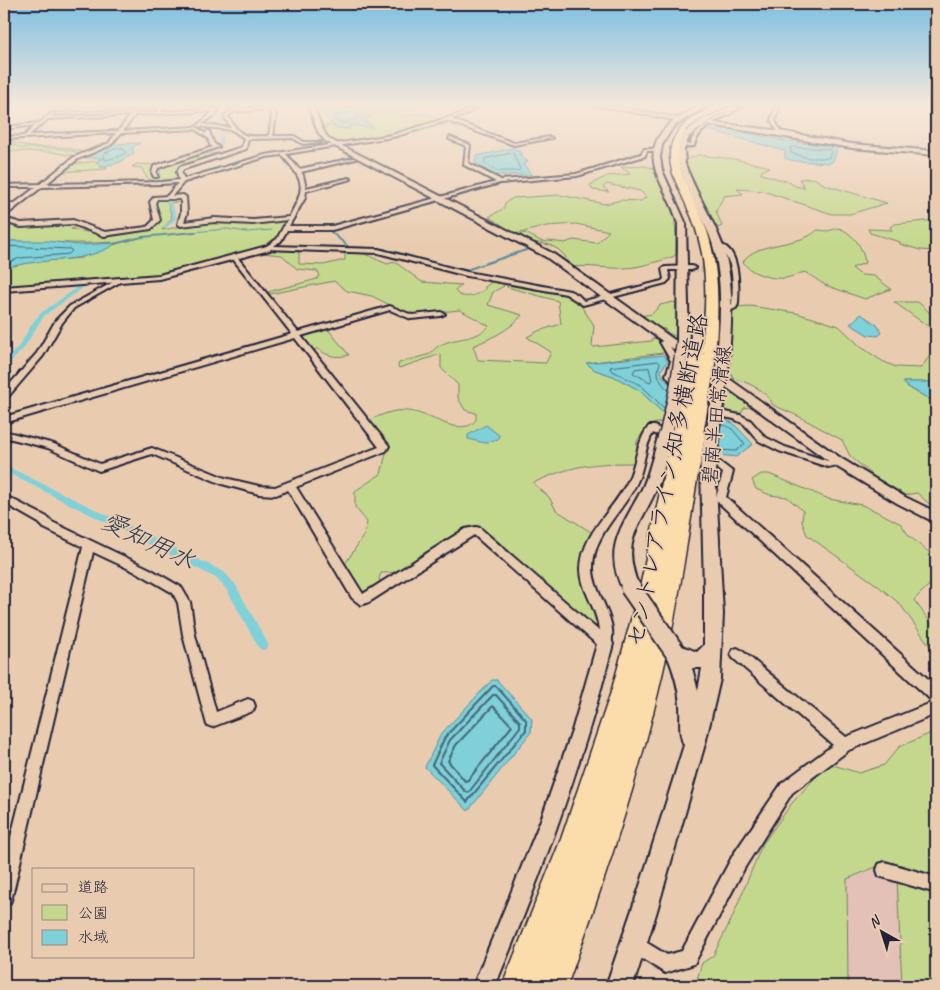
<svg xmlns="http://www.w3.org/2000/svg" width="940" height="990" font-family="Caveat,'Klee One',sans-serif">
	<rect width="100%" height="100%" fill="#e9ccb0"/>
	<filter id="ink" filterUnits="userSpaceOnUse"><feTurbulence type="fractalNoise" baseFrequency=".02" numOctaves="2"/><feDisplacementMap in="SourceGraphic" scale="10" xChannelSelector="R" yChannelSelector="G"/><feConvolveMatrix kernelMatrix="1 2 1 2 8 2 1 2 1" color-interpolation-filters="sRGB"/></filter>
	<g filter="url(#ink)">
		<path fill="#e3c1b7" d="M888,862l48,14v110h-88l-1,-107z"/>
		<path fill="#c4d88d" stroke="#737d64" d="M404,105h15l-1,3 -20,4 5,4 23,-3 13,6 -27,11 -73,14c-9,-5 -14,-8 -17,-18 10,-2 17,4 27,3l2,-4 2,-1 20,3 -9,-8 10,-2 -8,-3 -1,-2 13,-3h22z
			M4,140l26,7h33l26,6 -11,4 -26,-5 -42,-1 -6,-2z
			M207,153l14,1 -42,15 -2,3 3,7c-16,4 -33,7 -38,-11l-10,-1 5,-3 18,1v11l5,-1v-6l5,-3z
			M698,155l36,4 36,8 -8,4 -1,3 28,8 6,4 10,2 -6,-9 15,-1 11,7 62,18 -37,11h-18l-69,-23 -26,-2 6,5 -19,2 -8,15 6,15 -4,2 -11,-17 -20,-45 -1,-6z
			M97,161v3l3,1v2h7v2l-47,3 11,-8z
			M645,166l8,2c4,13 11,23 16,35 8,16 7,34 7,51l-3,3c-15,4 -31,10 -47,11 -19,1 -37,-3 -56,-1l-5,-11 -6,-6 -9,-5 -17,-3 -14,-7 6,-2 18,9 6,-1 16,2 8,-3 24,3 12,-12 -33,-7 -29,2 -31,8 -27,-17 15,-9 1,-5 8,-5 47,-3 45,9 16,-4 20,1 5,-4 -6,-6 -33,-7 -4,3 6,5 -16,-2 -3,-5 17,-9 23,-2 -9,-7z
			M182,198v4l-14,1 4,15 -10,12 50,-9 39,1 37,-3 -12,20 -10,8 -99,27 -30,4 -133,10v-19l17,-6 60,-5 31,-16c-36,3 -72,-1 -108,-1v-20l13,5 55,-4 7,3 -8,4 33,6 46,-6 8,-8 -5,-18 4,-4z
			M936,220v31l-16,-1 -20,-6v-2l-30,-9 -2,-4 24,1 -2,-3 5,-3z
			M839,228c15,6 24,19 26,35l-13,5 9,7 13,1 17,13 -26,10 -40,-14 -20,-13c-6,1 -13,5 -19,6 -13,2 -36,-4 -43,-16 11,-21 59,-15 74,-32l10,1z
			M274,248l21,2 4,3v11l24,1 22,-5v-6l-9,-3 -33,-1h53l31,14 8,-2 27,20 40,3 -7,6c8,10 21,4 30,-1v-3l8,-6 7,1 4,4 -11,6 -5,13 34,10c-13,16 -31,23 -49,31l5,14 68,3 5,-11 -24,-15 11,-6 23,-7 -3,-23 -51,-14 -1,-4 57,10 14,7 17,25 -2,21 1,1 59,-6v-3l8,1 5,8 -2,6 -77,10 9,7 18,6 26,14 25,24 -3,8 -13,3 -11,16 -2,22c-42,0 -63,2 -102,20l16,14 7,13 35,22c-14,39 -3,55 9,92l-9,4 -110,-97 -80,41 -20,1 -2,5 2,8 -17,11 -8,-9 -11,-24 19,-29 3,-13 -12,-15v-16l26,-17 6,-25 -18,-28c5,-4 11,-5 18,-8 33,-11 57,19 80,13 3,0 7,-4 9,-6v-7l-11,-3 -7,-12v-13l-17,-17v-14l-42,14 -1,-2 1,-3 31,-9c14,-20 44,-10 59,-28l-29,-16 -51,5 -37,-19 -25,-5 -13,-10 -64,13 -2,-2 49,-13 3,-4 -3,-4 -20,-2 -15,-14 -21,-2 2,-2z
			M673,302l3,1 1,34 -9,-4 -3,-4 -8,-1 -18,-12 13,-2 8,-9z
			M894,302h24l12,11 6,1v18z
			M750,306l46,7 27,8 16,5 22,21 21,14 14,6 25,1 10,-14 5,-4v32h-33c6,9 23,13 33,22v106l-19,-17 -12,2 -33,-20 -22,-19 -8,-16 -44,-24 -25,-11c-6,-14 -24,-23 -39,-26l-6,-11 3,-55 3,-6z
			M326,327l23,28c-11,3 -21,2 -31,-6l-7,1 -10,-14z
			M728,387l26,19 -10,2 -2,4 -5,2 -13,-2z
			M761,474h8l60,25 33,6 18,8 21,11 8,12 27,22v20l-22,22 22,30v25l-36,-51 -23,-19 -70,-50 -5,-13 1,-11 -16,-14 -17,-2 -14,-6 -4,-9z
			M936,712v164l-48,-14 -41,17 1,107h-153l7,-23 11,-7 19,-38 30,-73 30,-42 33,-36 5,-3 29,9 25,-8 15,-18 32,-14z
			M897,878l39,15v93h-34z"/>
		<path fill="#7fd0d8" stroke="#5a8a99" d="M367,105h36l-3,1v3l-22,-1 -14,4v2l9,3 -12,3 12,7 -2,1 -21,-3 -2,3c-13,2 -19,-5 -26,-15l1,-2z
			M714,126l34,4 -4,1 3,2c18,4 37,8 55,10 12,2 24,-1 36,4l-5,14 -3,2 -36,-2 -9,-3v-7l-76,-21z
			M140,143l-8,5 2,6 -12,6 -1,2 -21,5 -1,-2 -3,-1 4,-4h-2l5,-2h-17l27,-14z
			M513,148l7,3 -1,2 3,1 -2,1 8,7 -5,2 9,11h-38l-19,-12 1,-7z
			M4,241h44l31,4 38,-2c-34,23 -77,13 -113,26z
			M861,314l16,11 5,8 -4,3 -10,-1 -18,-11z
			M664,355l4,6 -7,9 2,7 17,18 21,16 32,12 20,21 -17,13 -18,-2 -18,-7 -61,-58 -26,-14 -18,-6 -9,-7z
			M903,382h33v22c-8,-7 -31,-17 -33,-22z
			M486,425l13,10 -1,4 -13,4 -17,-4v-4z
			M492,680h5l35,39 -1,13 -63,79 -43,-44 16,-33z"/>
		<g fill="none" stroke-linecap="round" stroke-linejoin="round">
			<path stroke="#47687a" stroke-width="1" d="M356,111l3,3 -2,5 -9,1 -4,4 -11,-5 1,-3z
				M793,147l36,2 2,3 -2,6h-20l-18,-5 -1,-5z
				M114,149h10l2,3 -8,5 -13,3 -1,-6z
				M513,153l7,16 -2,2h-22l-12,-9 1,-3z
				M4,246l66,3 2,2 -3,3 -49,4 -16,6
				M649,368l3,12 -2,2 -17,-9 2,-4z
				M664,408l-22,-22 -31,-16 -1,-3 48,-6 2,2c-5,12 0,19 8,27
				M719,450l17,1 9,-7 -14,-16 -10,-4"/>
			<path stroke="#47687a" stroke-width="2" d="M493,686h3l30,34v10l-59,72 -35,-37 13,-28z
				M493,695h3l24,27v5l-51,65h-3l-27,-29 11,-23z
				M493,706l19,20 -44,54 -3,1 -17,-20 8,-16z"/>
			<path stroke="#5a8a99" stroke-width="1" d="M4,141l17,7h37l18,4
				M573,176h9l27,-10
				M369,220l134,-36 33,-4
				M328,230l4,3
				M181,233l46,-4 20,3 25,-2"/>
			<path stroke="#5a8a99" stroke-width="2" d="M331,232l18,15 36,2
				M114,244l28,-7 53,-5
				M392,251l50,15
				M452,268l14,2 63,-21"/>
			<path fill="#7fd0d8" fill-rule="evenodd" d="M236,105h4l-15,9 -2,8 -3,1 2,-10z
				M221,135l2,1v9l-4,4 -56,18 -3,3v6l-3,-1 -1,-5 5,-5 56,-18 2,-2v-9z
				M167,201l4,1 6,16 -12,11 -2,-1 10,-10z
				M82,284l5,1 -42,30 -6,8 -15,25 -18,19 -2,1v-6l15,-16 14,-24 8,-9z
				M4,465l220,107 11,12 32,58 1,3 -1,3 -4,2 -4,-2 -32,-58 -11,-12 -212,-107z"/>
			<path stroke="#c1aa99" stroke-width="4" stroke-dasharray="4 2" stroke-linecap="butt" d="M675,126l14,3"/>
			<path stroke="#c1aa99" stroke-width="6" stroke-dasharray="6 3" stroke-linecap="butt" d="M692,268l37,3"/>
			<path stroke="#c1aa99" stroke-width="6" stroke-dasharray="6 3" stroke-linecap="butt" d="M683,120l13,2"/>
			<defs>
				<path id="minor" d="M163,105l2,1 -4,6 58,-4 -3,6 -14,10 29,4 -7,-12 15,-11h4l-6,4 56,-4 -24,3 7,6 -3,22h21l10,6h17l-18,2 -10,-6 -45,1 -2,10 -62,20 -3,3 3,7 81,-24 127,-20 71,-22 13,-8h4l-15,10 -14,4 63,24 36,-6 2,1 -38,7 -67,-24 -54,16 -107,17 13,15 55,-11 2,1 -55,13 2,3 3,13 43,-10 2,1 -45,12 -1,7 -16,28h43l164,-44 -32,-17 2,-19 -17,-7 1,-2 20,8 -2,18 33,17 75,-6 65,-20 3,-5h15l-2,2h-10l-2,5 -68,20 -77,7 -168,47h-45l-6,11 -8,5 105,3 89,23 103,19 8,4 6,6 78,-20 2,-2 -2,-10 3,-2 27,-1 3,2 -3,2h-24l2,9 -4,4 -83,22 -17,-11 -99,-18 -89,-23 -113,-4v-2l12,-8 10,-19 -34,4 -39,-2 -33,4 -3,-2 3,-11v-14h-24l-2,4 5,17 -9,9 -47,7 -32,-12 -51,3 -17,-5v-4l17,5 52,-3 32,12 42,-5 7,-7 -4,-18 4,-5 13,-1 11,-13 -17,1 -119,3 -38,30v-5l7,-5 -7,-1v-2l11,-1 21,-16h-32v-2l36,-1 34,-27 35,-14 7,-10 -112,6v-2l20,-1 12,-11 -32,4v-2l35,-4 13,-10 2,1 -3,3 106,-5 3,-5 -105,4 1,-2zM266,109l6,5 -3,22c-25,1 -28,2 -41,-20l6,-4zM214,111l-17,15 35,4 12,8 -2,9 -62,20 -3,5 2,8 -18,2 -115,2 32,-25 33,-14 10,-12 74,-4 13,9 2,7 3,2 -59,19 -2,7 2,4h4l-2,-4 2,-5 61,-21 -5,-3 -5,-13h-2l-1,3 -10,-7 -73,4 12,-16zM131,115l-13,16 -89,4 19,-16zM282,155c22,27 25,30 7,62l-36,3 -39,-2 -30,4 3,-9 -1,-16 -3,-2 -11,1 12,-14 82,-25z
					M741,105h4c-16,11 -47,20 -51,41l-12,1 -2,-1 11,-2c0,-15 37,-32 50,-39z
					M776,105h4l-5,15 6,13 -2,1 -8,-14z
					M715,244c26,-1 24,43 23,60l-2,4 -11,5 -3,-2 10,-7c1,-21 4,-45 -17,-58z
					M233,257h4l61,75 92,-26 22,9 29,-3 4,2 -4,2 -30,3 -21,-9 -89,26 88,110 -3,5 -90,36 67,107 102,-65 11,-2 4,1 119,103c-1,-22 -18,-40 -18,-62 1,-36 31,-57 46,-86 10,-19 9,-40 22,-57h6l19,11 2,2 -5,3 -18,-9c-9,14 -8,32 -15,47 -13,31 -44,51 -45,87 -1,27 29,54 16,81l-4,2 -4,-2 -127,-113 -105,67 -8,3 -9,-7 -64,-108 -12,5 -17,-1 -37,-10 -70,-30 -53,17 -51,-23 -44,-11v-6l50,13 46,20 52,-16 73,30 34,8 16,1 104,-40 -84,-109 -291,85v-6l288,-83 -59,-75z
					M117,280l5,1 -48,27 -12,15 -19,33 -36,42h-3v-7l33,-38 19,-33 14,-14z
					M669,338l4,2 -5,3 11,18 -5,14 10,13 -4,2 -7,-5 -7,-10 5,-14 -11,-19z
					M696,399l15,10 29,6 10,5 15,17 20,10 43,14 10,-2 5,3 -2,2 -13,3 -49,-16 -20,-10 -15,-17 -10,-5 -29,-6 -13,-11z
					M704,457l16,5 13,10 -7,25 210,189v15l-5,-1 -214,-199 -1,-3 7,-25 -9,-7 -13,-4 -2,-2 2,-2z
					M4,495l43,22 5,5 98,47 31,18 9,15 5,33 21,77 32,-13 5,2 2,5 -2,5 -41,16 -5,-2 -24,-90 -5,-32 -5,-10 -31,-18 -49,-23 -81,345 -2,6 -6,2v-40l79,-318 -39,-19 -5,-5 -35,-20z
					M737,648l4,2 105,87 90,-36v13l-87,36 -57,43 -47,74 -51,97 -29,9 -37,-23 -3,-6 3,-6 6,-3 33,20 15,-4 51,-96 49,-72 51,-38 -100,-87 -2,-4 2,-4z
					M885,862l51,15v16l-57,-17 -2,-6 2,-6z"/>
				<path id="tertiary" d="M308,105h4c7,11 8,24 17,34l223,114 290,206 63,38 31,15v11l-39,-20 -63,-38 -288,-208 -221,-116 -7,-9z
					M267,246h3v4l-111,29 -155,12v-4l155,-12z
					M605,637l6,2 2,5c-30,118 -71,230 -118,342h-22l69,-169 30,-86 25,-87 2,-5z"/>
				<path id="secondary" d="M594,105h12l72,13 23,-13h7l-35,22 -11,18 -2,12 2,13 24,54 3,118 -2,2h-8l-2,-2 1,-118c-9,-38 -48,-68 -4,-104z
					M734,105h7l-34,17 66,8 79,14 84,7v4l-84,-7 -159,-26 3,-2 11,2 -2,-3z
					M687,132l3,2 -6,16 1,14c10,28 27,53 37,80 14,40 9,85 6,126l-6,4 -6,-4c3,-36 7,-71 1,-107 -2,-13 -6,-25 -11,-36 -9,-20 -45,-79 -19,-95z
					M720,382l6,4 -4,25 -6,4 -6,-4 4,-25z
					M663,442l5,2 2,3c-5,14 -7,28 -13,41 -18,41 -37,52 -18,99l-3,5 -6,2 -6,-2c-22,-43 -3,-63 17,-101 7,-14 10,-29 15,-44l2,-3z
					M708,462l5,2 2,3 8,147 -3,65 -15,65 -49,170 -23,72h-27l33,-97 45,-144c-6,-12 -3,-26 -4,-39 -1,-19 -7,-37 -14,-54l2,-6 7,-3 22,9 7,-7v-55l-3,-123 2,-3zM692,668h10l-4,23z"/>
				<path id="motorway" d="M718,105h8c-14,12 -36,15 -45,34 -12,27 18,66 26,92 14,43 11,85 8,129l-2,3h-10l-2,-3c3,-37 8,-75 0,-111 -3,-14 -7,-28 -13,-40 -8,-20 -22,-41 -17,-62 5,-23 28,-33 47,-42z
					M677,448l6,2 2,8 6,-2 6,2 3,4c-12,69 -20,138 -36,205 -24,109 -60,215 -97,319h-65l59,-147 51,-150 28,-102 28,-133 3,-4z"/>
			</defs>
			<use href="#minor" stroke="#22223b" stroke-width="4"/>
			<use href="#tertiary" stroke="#22223b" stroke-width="4"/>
			<use href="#secondary" stroke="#22223b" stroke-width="4"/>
			<use href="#motorway" stroke="#22223b" stroke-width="3"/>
			<use href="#minor" fill="#e9ccb0" fill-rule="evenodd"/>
			<use href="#tertiary" fill="#e9ccb0" fill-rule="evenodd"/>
			<use href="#secondary" fill="#e9ccb0" fill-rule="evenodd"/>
			<use href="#motorway" fill="#fbdcab" fill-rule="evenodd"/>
			<defs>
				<path id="secondary-bridge-far3" d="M687,134l20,-14"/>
				<path id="secondary-bridge-far2" d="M720,386l2,-16
					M665,437l11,-48 7,-47
					M712,437l4,-26"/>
				<path id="secondary-bridge-far1" d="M663,447l3,-11
					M708,467l4,-31"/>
				<path id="secondary-bridge" d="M630,587l45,65"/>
				<path id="motorway-bridge-far1" d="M680,437l16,-85
					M695,437l13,-77"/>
				<path id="motorway-bridge" d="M677,454l3,-18
					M691,462l4,-26"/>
			</defs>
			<use href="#secondary-bridge-far3" stroke="#22223b" stroke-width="8" stroke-linecap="butt"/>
			<use href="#secondary-bridge-far2" stroke="#22223b" stroke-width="15" stroke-linecap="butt"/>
			<use href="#secondary-bridge-far1" stroke="#22223b" stroke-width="19" stroke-linecap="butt"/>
			<use href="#secondary-bridge" stroke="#22223b" stroke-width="23" stroke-linecap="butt"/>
			<use href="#motorway-bridge-far1" stroke="#22223b" stroke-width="18" stroke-linecap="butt"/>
			<use href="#motorway-bridge" stroke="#22223b" stroke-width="22" stroke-linecap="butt"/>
			<use href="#secondary-bridge-far3" stroke="#e9ccb0" stroke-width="6"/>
			<use href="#secondary-bridge-far2" stroke="#e9ccb0" stroke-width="12"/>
			<use href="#secondary-bridge-far1" stroke="#e9ccb0" stroke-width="15"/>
			<use href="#secondary-bridge" stroke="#e9ccb0" stroke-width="19"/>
			<use href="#motorway-bridge-far1" stroke="#fbdcab" stroke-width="15"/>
			<use href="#motorway-bridge" stroke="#fbdcab" stroke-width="19"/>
		</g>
	</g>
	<linearGradient id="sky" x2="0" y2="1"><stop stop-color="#7ebfe2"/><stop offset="0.43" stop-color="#f5e8db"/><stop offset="1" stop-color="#f5e8db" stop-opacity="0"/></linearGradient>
	<rect width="940" height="244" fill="url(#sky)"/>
	<g text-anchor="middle" stroke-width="4" stroke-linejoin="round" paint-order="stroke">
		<g font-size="20" fill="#22223b" stroke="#e9ccb0">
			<text transform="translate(716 415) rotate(-84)" y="7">碧南半田常滑線</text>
		</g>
		<g font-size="24" fill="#22223b" stroke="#e9ccb0">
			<text transform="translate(667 480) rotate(-79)" y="8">セントレアライン;知多横断道路</text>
		</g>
		<g font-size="25" font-style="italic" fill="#303c53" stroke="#e9ccb0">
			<text transform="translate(149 540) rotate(26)" y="9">愛知用水</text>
		</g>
	</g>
	<rect width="940" height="990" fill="none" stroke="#e9ccb0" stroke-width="20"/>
	<rect x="10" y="10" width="920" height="970" fill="none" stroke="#22223b" stroke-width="2" filter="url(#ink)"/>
	<rect x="32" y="868" width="162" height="90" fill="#e9ccb0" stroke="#998881"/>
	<rect x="42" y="884" width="25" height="8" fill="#e9ccb0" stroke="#998881"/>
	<text x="78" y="892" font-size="15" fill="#22223b">道路</text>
	<rect x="42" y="905" width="25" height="15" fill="#c4d88d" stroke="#998881"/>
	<text x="78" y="918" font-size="15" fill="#22223b">公園</text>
	<rect x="42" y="930" width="25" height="15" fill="#7fd0d8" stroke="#998881"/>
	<text x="78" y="942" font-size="15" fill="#22223b">水域</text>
	<g transform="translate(882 932) rotate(321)" stroke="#e9ccb0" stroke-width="4" paint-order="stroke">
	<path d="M0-4L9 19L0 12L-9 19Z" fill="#22223b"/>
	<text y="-8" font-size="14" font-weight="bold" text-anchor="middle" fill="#22223b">N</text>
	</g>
</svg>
